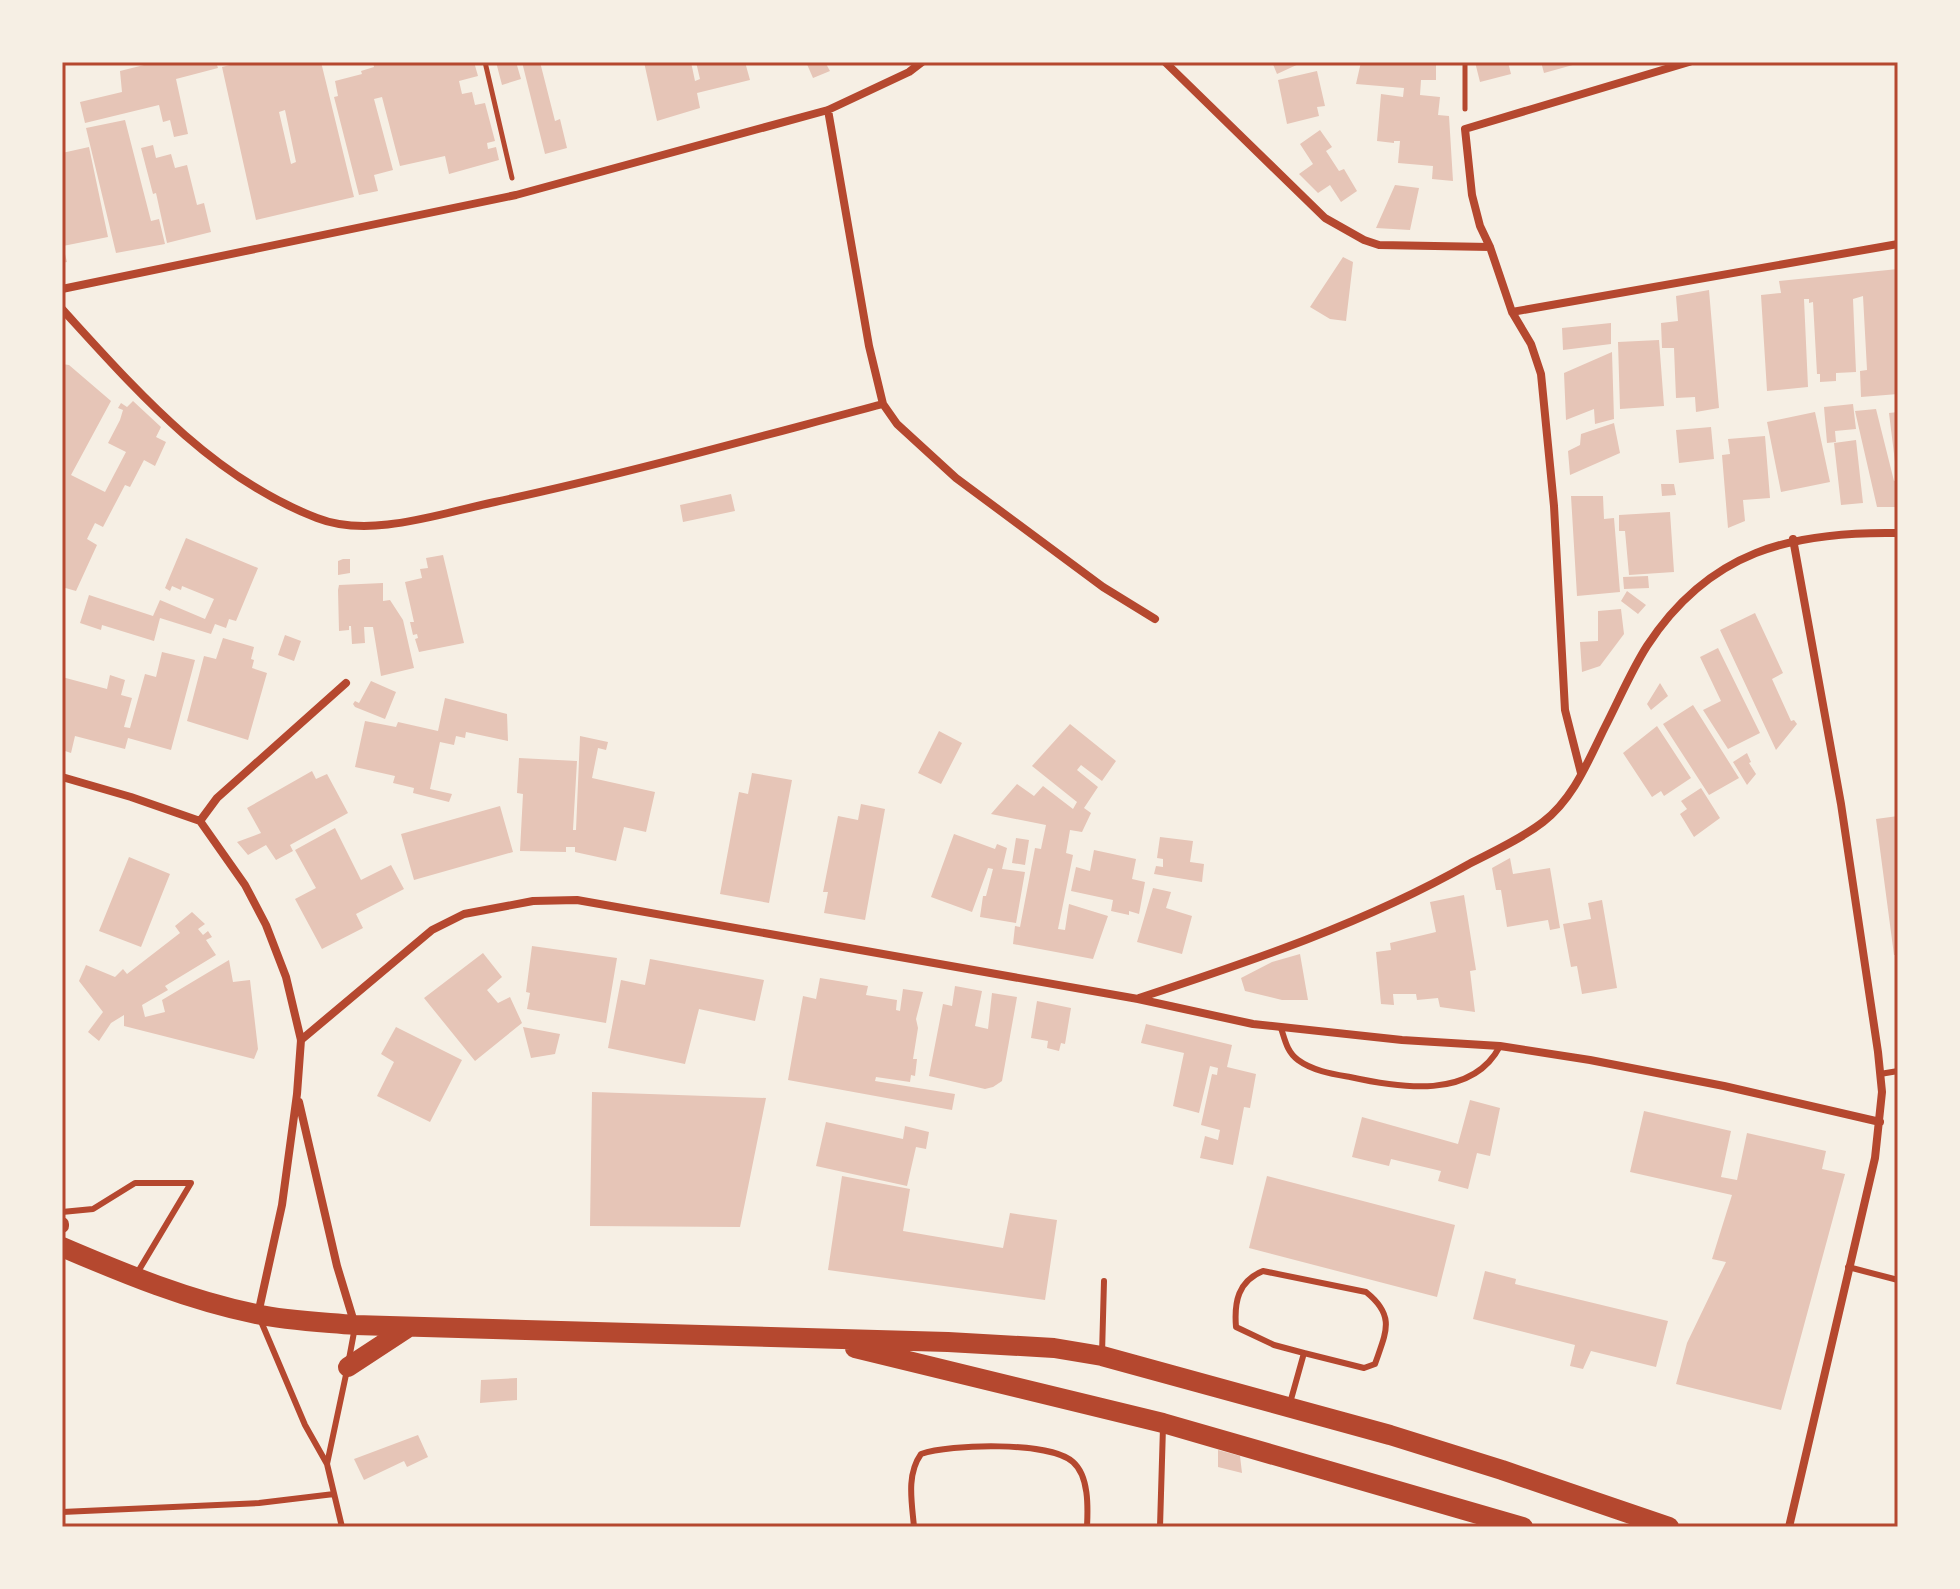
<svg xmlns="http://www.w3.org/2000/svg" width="1960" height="1589" font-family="Overpass,sans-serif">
	<rect width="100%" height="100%" fill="#f6efe4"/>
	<path fill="#e6c5b7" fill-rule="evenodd" d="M156,62h60l2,6 -42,11 12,55 -14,3 -4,-17 -7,2 -4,-17 -74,18 -5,-21 42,-10 -2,-21z
		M242,62h79l33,135 -98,23 -34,-153zM285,110l11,52 -5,2 -12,-52z
		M373,62h101l4,14 -19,5 3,13 10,-2 3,13 10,-2 10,38 -8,2 1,6 8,-2 3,13 -50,14 -4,-18 -45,10 -18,-69 -8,2 19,71 -19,5 4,16 -19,4 -25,-98 4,-1 -3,-15 27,-7 -1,-3 13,-4z
		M496,62h20l5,17 -19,6z
		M522,62h18l15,59 5,-2 7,29 -22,6z
		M644,62h47l4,19 5,-2 -4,-17h49l5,18 -53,13 3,15 -43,13z
		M806,62h19l5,9 -17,7z
		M1272,62h31l-26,12z
		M1361,62h75v18h-15l-1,15 20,2 -2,18 11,1 4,65 -21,-2 1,-13 -35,-3 2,-22h-6v2l-17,-2 4,-47 22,3 1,-9 -48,-4z
		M1475,62h33l3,12 -31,8z
		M1541,62h39v1l-36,10z
		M1317,71l8,35 -8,1 2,9 -32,8 -9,-44z
		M125,120l26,101 8,-2 6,25 -49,9 -30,-125z
		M1320,130l12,17 -6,4 13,20 5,-2 13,22 -16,11 -11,-17 -12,8 -19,-19 14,-10 -13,-20z
		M153,145l3,13 15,-4 4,14 12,-3 10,40 7,-2 7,29 -44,11 -11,-50 -3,1 -12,-46z
		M89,147l19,90 -45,9 4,16 -5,1v-110z
		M1395,185l24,3 -9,42 -34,-2z
		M1343,257l10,5 -7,59 -16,-2 -20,-12z
		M1898,269v125l-37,3 -1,-26 7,-1 -4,-74 -10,3 3,73 -20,1v8l-16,1v-8h-3l-4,-72 -4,1v-4h-5l4,88 -41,4 -6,-96 20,-2 -2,-12z
		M1709,290l10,118 -23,4 -1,-15 -19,1 -2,-50h-12l-1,-25 17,-2 -2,-25z
		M1611,323v21l-48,6 -1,-22z
		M1659,340l5,66 -44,3 -2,-67z
		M1612,352l2,67 -19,5 -1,-15 -28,11 -2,-47z
		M62,364l7,1 42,36 -40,74 34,17 21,-40 -18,-9 12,-23 3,-10 -5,-2 3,-5 6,4 6,-6 28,26 -5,10 10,5 -11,24 -11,-6 -14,27 -5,-2 -22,42 -8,-4 -8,16 10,6 -21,46 -14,-4z
		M1853,404l3,25 -21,2 1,11 -9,1 -3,-36z
		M1876,409l18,72 4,-1v27h-21l-22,-96z
		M1815,412l15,70 -49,10 -14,-70z
		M1898,412v57l-2,1 -7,-57z
		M1614,423l6,30 -50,22 -2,-24 12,-6 1,-11z
		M1711,427l3,32 -35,4 -3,-33z
		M1765,436l5,62 -27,2 2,21 -17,7 -6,-73 8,-1 -2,-15z
		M1856,440l7,63 -22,2 -7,-62z
		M1661,484h13l2,11 -14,1z
		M731,494l4,17 -52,11 -3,-17z
		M1571,496h32l1,23 10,-1 6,74 -43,4z
		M1670,512l4,60 -45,3 -4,-44h-6v-16z
		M186,538l72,30 -22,53 -7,-2 -3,9 -11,-4 -4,10 -51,-16 -6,23 -52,-16 -1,5 -21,-7 9,-28 64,21 7,-16 45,19 9,-20 -32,-13 -1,4 -9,-4 -2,5 -5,-3z
		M443,555l21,88 -45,9 -4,-13 3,-1 -1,-4 -4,1 -3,-13h4l-9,-40 17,-4 -2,-9 8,-1 -2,-10z
		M343,559h7v14l-12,2v-14z
		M1648,576l1,12 -25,1 -1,-12z
		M383,583v18l7,-1 13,20 11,48 -33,8 -8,-49h-9l1,16 -13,1 -1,-18h-2v4l-10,1 -1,-41 1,-5z
		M1627,591l19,14 -8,9 -17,-13z
		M1621,609l3,25 -24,32 -18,6 -2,-30 18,-1v-30z
		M1755,613l28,60 -11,6 19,42 3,-1 3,4 -21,26 -56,-120z
		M285,635l16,6 -7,20 -16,-6z
		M223,638l31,9 -3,12 3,1 -2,8 15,5 -19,67 -61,-19 17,-65 12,3z
		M1718,648l42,85 -32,16 -25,-39 18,-9 -21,-44z
		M162,652l33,8 -24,90 -43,-12 -3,11 -50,-13 -4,17 -9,-3v-73l45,12 3,-14 15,5 -4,15 11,3 -8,29 6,1 15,-54 11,3z
		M371,681l25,11 -11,27 -30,-12 -2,-3 2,-3 4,2z
		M1660,683l8,13 -17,14 -4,-6z
		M445,698l62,16 1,27 -42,-9 -1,6 -9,-2 -2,9 -14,-3 -10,47 22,5 -3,8 -36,-9 1,-5 -21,-5 2,-7 -40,-9 10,-46 31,6 2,-5 40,9z
		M1693,705l46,73 -30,17 -46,-71z
		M1070,724l46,37 -14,20 -21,-16 -4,5 21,17 -14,21 7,5 -9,19 -12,-2 -4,23 7,2 -15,74 7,1 4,-26 39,12 -15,43 -80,-15 2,-18 5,1 15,-79 6,1 5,-24 -55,-11 26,-30 17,12 9,-10 30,23 4,-7 -45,-36z
		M1657,726l34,52 -27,18 -3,-5 -9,6 -29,-44z
		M939,731l23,12 -21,41 -23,-11z
		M580,736l28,6 -2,8 -8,-2 -6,30 63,14 -9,40 -22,-5 -8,34 -41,-9v-5h-9v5l-46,-1 3,-57 -6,-1 2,-35 58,3 -4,69h3z
		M1747,753l4,9 -2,1 7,11 -9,11 -14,-23z
		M312,771l4,8 11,-5 21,39 -58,32 3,6 -17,9 -10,-15 -18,10 -11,-13 24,-9 -14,-25z
		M752,773l40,7 -23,123 -49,-9 19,-102 9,2z
		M1701,788l19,30 -26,19 -14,-23 7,-5 -6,-8z
		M861,804l24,5 -20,111 -41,-7 4,-21h-5l15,-76 20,4z
		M500,806l13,46 -99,28 -13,-46z
		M1898,816v139h-4l-18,-136z
		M335,828l26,52 30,-15 13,24 -48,25 7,14 -41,21 -27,-50 21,-11 -21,-38z
		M954,834l41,15 2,-5 10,4 -5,21 23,3 -9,51 -36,-6 3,-21h3l7,-27 -5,-1 -16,44 -41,-15z
		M1160,837l33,4 -3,21 14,2 -2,18 -48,-8 2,-8 7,1v-8l-6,-1z
		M1016,838l13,2 -4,25 -13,-2z
		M1094,850l42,9 -4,20 13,3 -6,32 -10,-3v4l-18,-4 2,-11 -42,-9 5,-24 14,4z
		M129,857l41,17 -29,73 -42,-16z
		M1510,858l3,16 37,-6 10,60 -10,2 -2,-10 -41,7 -6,-37h-5l-4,-22z
		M1153,888l18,4 -5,16 26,8 -10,38 -45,-12z
		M1464,895l12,75 -6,1 5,41 -35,-5 -2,-9 -21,2 -1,-6h-23l1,11 -13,-1 -5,-52 15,-2 -1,-7 46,-11 -6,-30z
		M1602,900l15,88 -35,6 -5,-28 -6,1 -8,-43 28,-5 -3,-16z
		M192,912l13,12 -7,5 5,6 5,-4 4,6 -6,3 10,15 -51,31 3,4 -26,15 3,12 20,-5 -3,-12 67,-40 4,22 17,-2 8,69 -4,10 -130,-33v-11l-13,8 -12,18 -11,-9 15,-20 -24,-31 7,-16 29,12 8,-8 4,5 53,-41 -5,-7z
		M532,946l85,12 -11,65 -79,-14 3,-16 -4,-1z
		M483,953l19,24 -15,13 11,13 12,-6 12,26 -47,38 -51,-63z
		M1300,954l8,46h-26l-37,-9 -4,-13 31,-16z
		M650,959l114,21 -9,41 -56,-12 -14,55 -77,-16 13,-68 24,5z
		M820,978l48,8 -2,9 31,5 -1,10 4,1 3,-22 20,3 -7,27 2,9 -5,31h4l-2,17 -4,-1 -1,7 -34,-5 -1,4 80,13 -3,16 -164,-30 15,-84 13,3z
		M955,986l27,5 -7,35 13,3 4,-36 25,4 -15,84 -9,6 -8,2 -56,-13 14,-72 9,2z
		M1037,1001l34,7 -6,36 -4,-1 -2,8 -12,-3 1,-7 -17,-3z
		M1146,1024l86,21 -5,22 29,7 -6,34 -6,-1 -11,58 -33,-7 5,-22 13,4 2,-10 -19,-5 11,-51 5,1 1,-7 -8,-2 -11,47 -26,-7 11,-53 -43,-10z
		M396,1027l66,33 -32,62 -53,-26 17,-34 -13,-8z
		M523,1027l37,7 -5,20 -24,4z
		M592,1092l174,6 -26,129 -150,-1z
		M1470,1100l30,8 -10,48 -13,-3 -9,36 -30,-8 3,-10 -50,-12 -2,7 -37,-9 10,-40 96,27z
		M1644,1111l87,20 -10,46 16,3 10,-47 79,18 -4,18 23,5 -64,236 -105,-26 11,-41 39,-81 -14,-3 20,-64 -102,-23z
		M826,1122l77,17 2,-13 24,6 -3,17 -10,-2 -9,39 -91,-20z
		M842,1176l68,13 -7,42 100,17 7,-35 47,7 -12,80 -217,-30z
		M1267,1176l188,49 -18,72 -188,-49z
		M1485,1271l31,8 -1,5 153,37 -12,46 -65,-16 -8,18 -13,-3 5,-21 -102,-26z
		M517,1378v22l-37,3 1,-23z
		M418,1435l10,22 -21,10 -3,-6 -40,19 -10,-21z
		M1218,1450l22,6 2,17 -24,-6z"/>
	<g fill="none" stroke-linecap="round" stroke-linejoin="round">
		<path stroke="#b5482f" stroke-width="5" d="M485,62l27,116
			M1465,109v-47"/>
		<path stroke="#b5482f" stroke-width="6" d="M1281,1028c4,12 6,24 17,32 15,11 35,14 52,17 50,11 122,23 150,-31
			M1880,1074l18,-3
			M62,1212l31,-3 42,-26h56l-55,92
			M1848,1267l50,13
			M1263,1271l103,21c30,24 20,40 9,72l-11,4 -60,-15 -30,-8 -38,-18c-2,-25 2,-46 27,-56z
			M260,1319l45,106 22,39 15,63
			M1102,1354l2,-73
			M349,1359l6,-32
			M1290,1403l14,-50
			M327,1464l20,-94
			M62,1512l197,-9 75,-9
			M914,1527c-2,-24 -8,-52 7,-73 29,-10 129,-13 152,8 16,14 15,45 14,65
			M1160,1527l3,-100"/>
		<path stroke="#b5482f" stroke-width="8" d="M1165,62l160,156 39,22 15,5 111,2
			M828,110l41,236 14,58 14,20 59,54 147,109 52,32
			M62,289l454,-94 312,-85 81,-38 13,-10
			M62,309c74,81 150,169 255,209 53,21 125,-5 178,-16 131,-28 259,-64 388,-98
			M1512,312l386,-68
			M1581,773l-16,-63 -11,-204 -13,-132 -10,-30 -19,-32 -22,-65 -10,-21 -8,-31 -7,-66 224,-67
			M62,777l69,20 69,24 45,64 21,40 20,52 15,63 -4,54 -15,111 -24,109
			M200,821l17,-23 129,-115
			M1139,998c113,-37 226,-75 330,-134 25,-13 52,-25 74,-42 31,-24 45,-61 62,-95 14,-27 26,-56 42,-81 62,-95 144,-115 251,-113
			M301,1040l131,-110 32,-16 69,-13 44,-1 561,99 115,25 149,16 98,6 90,14 134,26 156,36
			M299,1102l38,164 17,56
			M1789,1527l86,-369 7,-66 -4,-40 -37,-248 -48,-265"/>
		<path stroke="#b5482f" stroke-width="14" d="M62,1224v2"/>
		<path stroke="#b5482f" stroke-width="20" d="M62,1247c63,27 126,53 194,67 32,7 66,8 99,11l593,17 106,6 48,8 288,79 112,35 167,57
			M855,1348l308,75 360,104
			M348,1367l61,-40"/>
	</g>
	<rect width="1960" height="1589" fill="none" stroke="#f6efe4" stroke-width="128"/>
	<rect x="64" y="64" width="1832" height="1461" fill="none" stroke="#b5482f" stroke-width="3"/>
</svg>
